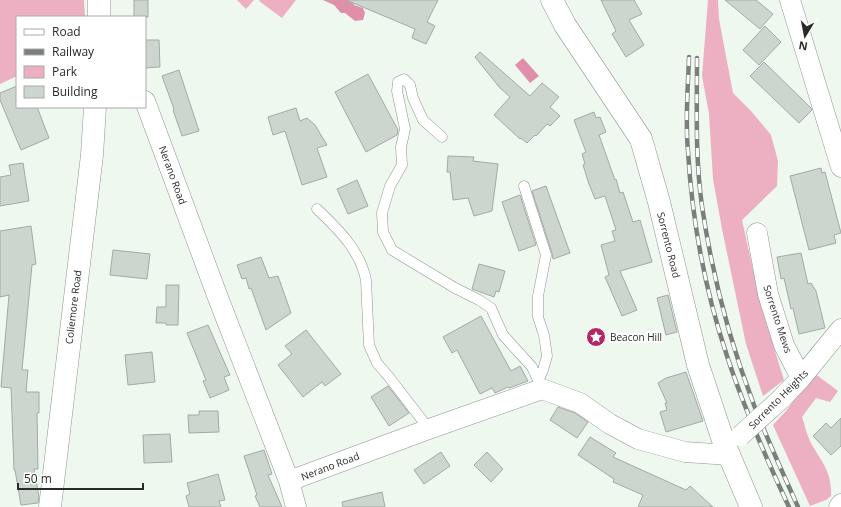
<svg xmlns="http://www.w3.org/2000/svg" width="841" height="507" font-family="'Open Sans',sans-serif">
	<rect width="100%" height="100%" fill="#eef8ef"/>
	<path fill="#edb0c3" d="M0,0h84l1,17h-68v59l-17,8z
		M237,0h17l-8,9z
		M260,0h36l-14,18 -23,-17z
		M708,0h10l1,19 14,74 18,18 20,24 7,26 -1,25 -35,34 19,86 23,74 -21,16 -17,-52 -24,-115 -9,-50 -4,-65 -7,-38z
		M814,373l24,18 -8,11 -14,-4 -14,19c3,8 4,16 8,24 11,21 22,29 21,55l-5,4 -16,6 -37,-81 13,-14z"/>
	<path fill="#e08faa" d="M323,0h29l2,5 9,3 2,5 -2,7 -8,1 -10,-8h-4l-7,-8z
		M523,58l16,18 -9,7 -15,-18z"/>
	<path fill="#ccd6ce" stroke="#a2aba3" d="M134,0h14v17h-14z
		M346,0h92l-11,22 8,4 -9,18 -14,-6 3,-9z
		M601,0h33l8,14 -13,6 15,25 -18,12 -14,-23 4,-3z
		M725,0h31l17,14 -13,15z
		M765,26l16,16 -22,23 -16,-15z
		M145,40h14l1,27 -15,1z
		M480,52l50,44 12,-13 17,14 -9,10 10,9 -10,10 -3,-2 -11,12 -1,-1 -8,8 -6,-5 -1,1 -26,-24 16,-18 -10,-9 -25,-31z
		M764,62l47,46 1,2 -13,13 -49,-47z
		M179,70l20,61 -17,5 -9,-26 1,-1 -12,-33z
		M368,74l30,56 -1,5 -31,17 -31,-60z
		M17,86v21h20l12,31 -28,12 -21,-50v-7z
		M296,108l4,13 7,-3 8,7 12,20 -10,3 10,29 -25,8 -17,-54 -12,4 -5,-18z
		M594,112l2,6 4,-1 6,15 -7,3 16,45 1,-1 4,14 3,-1 10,30 7,-2 12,42 -32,9 17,39 -15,6 -17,-39 4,-2 -8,-30 14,-4 -3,-10 4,-1 -11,-34 -10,3 -6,-15 -6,-19 2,-1 -3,-10 4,-2 -12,-32z
		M448,156l26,1 -1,4 25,3 -6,47 -18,5 -6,-18 -15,2 -3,-28h-3z
		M23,163l6,38 -29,5v-29l11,-2 -2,-10z
		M821,168l1,5 3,-1 16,61 -7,2 2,8 -27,7 -19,-74z
		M357,180l11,26 -20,8 -11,-25z
		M546,186l24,67 -17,6 -1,-6 -20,-62z
		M520,195l16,50 -17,6 -17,-49z
		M31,226l5,38 -4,1 -10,105h6l-2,22h13v21h-2l1,56h-4l5,28 -1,6 -17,2 -6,-35h-1l-3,-82 -10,-1 8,-92 -9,2v-66z
		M113,250l37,4 -3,25 -37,-4z
		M801,253l7,31 3,-1 5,8 9,37 -26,6 -6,-26 -2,1 -7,-31 -3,1 -4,-22z
		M261,257l8,21 9,-2 13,37 -25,17 -15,-42 -2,1 -3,-11 -4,1 -5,-14z
		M479,264l26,7 -6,21 -3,-1 -2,6 -22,-8z
		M166,285h13l-1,40h-12v-2h-10l1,-16h9z
		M668,295l9,37 -11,3 -9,-37z
		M481,316l30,55 9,-5 8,15 -19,7 -1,-1 -13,6 -3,-5 -12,6 -23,-44 -5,3 -9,-16z
		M208,325l22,50 -6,2 5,13 -19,8 -7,-17 3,-1 -19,-47z
		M306,330l35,44 -16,12 -3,-4 -19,15 -25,-32 14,-11 -7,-8z
		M152,352l3,30 -27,3 -3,-30z
		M686,372l17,49 -37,11 -6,-20 7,-2 -2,-7h2l-9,-20 8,-5z
		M388,386l21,27 -20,13 -18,-29z
		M558,407l17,6 13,9 -11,16 -27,-18z
		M199,411h19l1,21 -30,1 -1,-18h11z
		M841,418v28l-10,9 -18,-19 13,-13 5,5z
		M170,434l2,28 -28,1 -1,-28z
		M590,437l26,16 -3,4 73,33 4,-4 23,21h-75l5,-12 -30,-13 1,-3 -36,-24z
		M264,450l8,24 -4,1 14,32h-22l-5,-11 2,-1 -13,-39z
		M441,452l9,14 -26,18 -10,-14z
		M487,452l16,17 -12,13 -17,-17z
		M218,474l7,26 -6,1 2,6h-32l-3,-11 4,-2 -3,-11z
		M382,492l3,15h-42l-1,-5z"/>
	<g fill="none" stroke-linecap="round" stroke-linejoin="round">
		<defs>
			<path id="lane" d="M442,137l-19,-17 -10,-22 -3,-13 -6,-6 -6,3 -1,9 8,38 -4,18 1,18 -12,21 -8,27 1,19 9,18 63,38 24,12 12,8 12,27 29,32 10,22
				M524,186l22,69 -8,41v21l6,18 3,21 -4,14 -5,11
				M317,209c21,20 43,41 49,71l3,65 8,18 12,14 40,52"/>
			<path id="street" d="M790,0l51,167
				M145,101l72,194 72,186 140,-52 113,-40 38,14 30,21 28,15 47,13 45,3
				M757,233l11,61 16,51 17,33
				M781,399l20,-21 40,-49
				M289,481l7,26
				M839,507l2,-3"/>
			<path id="secondary" d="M552,0l13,25 76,114 18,63 39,163 26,78 27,64
				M99,17v-17
				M50,507l42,-352 3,-48"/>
		</defs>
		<use href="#lane" stroke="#8d958e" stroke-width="11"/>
		<use href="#street" stroke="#8d958e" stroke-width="21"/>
		<use href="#secondary" stroke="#8d958e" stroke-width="23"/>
		<use href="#lane" stroke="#fff" stroke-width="10"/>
		<use href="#street" stroke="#fff" stroke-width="20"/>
		<use href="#secondary" stroke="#fff" stroke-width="22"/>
		<defs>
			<path id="rail" d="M689,57c-1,31 -4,63 -1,94 4,69 17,139 39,205 17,52 39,102 62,151
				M697,58c0,50 -2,99 5,148 10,68 27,134 52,199 13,34 29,68 44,102"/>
		</defs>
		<use href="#rail" stroke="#797f7a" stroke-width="4.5"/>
		<use href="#rail" stroke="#fff" stroke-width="3" stroke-dasharray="9" stroke-linecap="butt"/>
		<defs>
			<path id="street-bridge" d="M740,436l41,-37"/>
		</defs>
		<use href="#street-bridge" stroke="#8d958e" stroke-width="21" stroke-linecap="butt"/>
		<use href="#street-bridge" stroke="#fff" stroke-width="20"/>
	</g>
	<defs>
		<symbol id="sight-disc" viewBox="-11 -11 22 22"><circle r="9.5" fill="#b22867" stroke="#fff"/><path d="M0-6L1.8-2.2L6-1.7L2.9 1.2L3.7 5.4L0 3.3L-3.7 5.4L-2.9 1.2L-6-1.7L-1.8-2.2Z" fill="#fff"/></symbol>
	</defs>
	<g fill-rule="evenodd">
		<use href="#sight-disc" x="585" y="326" width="22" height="22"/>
	</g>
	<g text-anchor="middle" stroke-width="4" stroke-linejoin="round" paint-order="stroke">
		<g font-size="10" fill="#282b28" stroke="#fff">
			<text transform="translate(173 175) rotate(70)" y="4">Nerano Road</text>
			<text transform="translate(669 245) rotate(76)" y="4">Sorrento Road</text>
			<text transform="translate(73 307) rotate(-83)" y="4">Coliemore Road</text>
			<text transform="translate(778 319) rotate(72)" y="4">Sorrento Mews</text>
			<text transform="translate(778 399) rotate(-45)" y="4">Sorrento Heights</text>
			<text transform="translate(330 466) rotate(-21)" y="4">Nerano Road</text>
		</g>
		<g font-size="10" fill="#282b28" stroke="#fff" text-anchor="start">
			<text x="610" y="341">Beacon Hill</text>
		</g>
	</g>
	<rect x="16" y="16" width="130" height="92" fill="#ffffff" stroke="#a9aaa9"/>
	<rect x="24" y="29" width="20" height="6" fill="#ffffff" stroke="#a9aaa9"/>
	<text x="52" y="36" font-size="12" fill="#282b28">Road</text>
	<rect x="24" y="49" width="20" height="6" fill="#797f7a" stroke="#a9aaa9"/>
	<text x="52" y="56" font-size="12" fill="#282b28">Railway</text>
	<rect x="24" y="66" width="20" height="12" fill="#edb0c3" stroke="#a9aaa9"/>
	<text x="52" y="76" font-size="12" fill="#282b28">Park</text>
	<rect x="24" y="86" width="20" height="12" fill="#ccd6ce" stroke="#a9aaa9"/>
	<text x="52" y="96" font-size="12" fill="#282b28">Building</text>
	<g transform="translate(805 36) rotate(190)" stroke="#ffffff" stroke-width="3" paint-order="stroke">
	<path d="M0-3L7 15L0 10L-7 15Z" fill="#282b28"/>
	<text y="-6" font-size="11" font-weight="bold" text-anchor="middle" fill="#282b28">N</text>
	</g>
	<path d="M18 483v6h125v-6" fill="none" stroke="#282b28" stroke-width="2"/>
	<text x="24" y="483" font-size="12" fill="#282b28" stroke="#ffffff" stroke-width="3" paint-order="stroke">50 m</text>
</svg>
